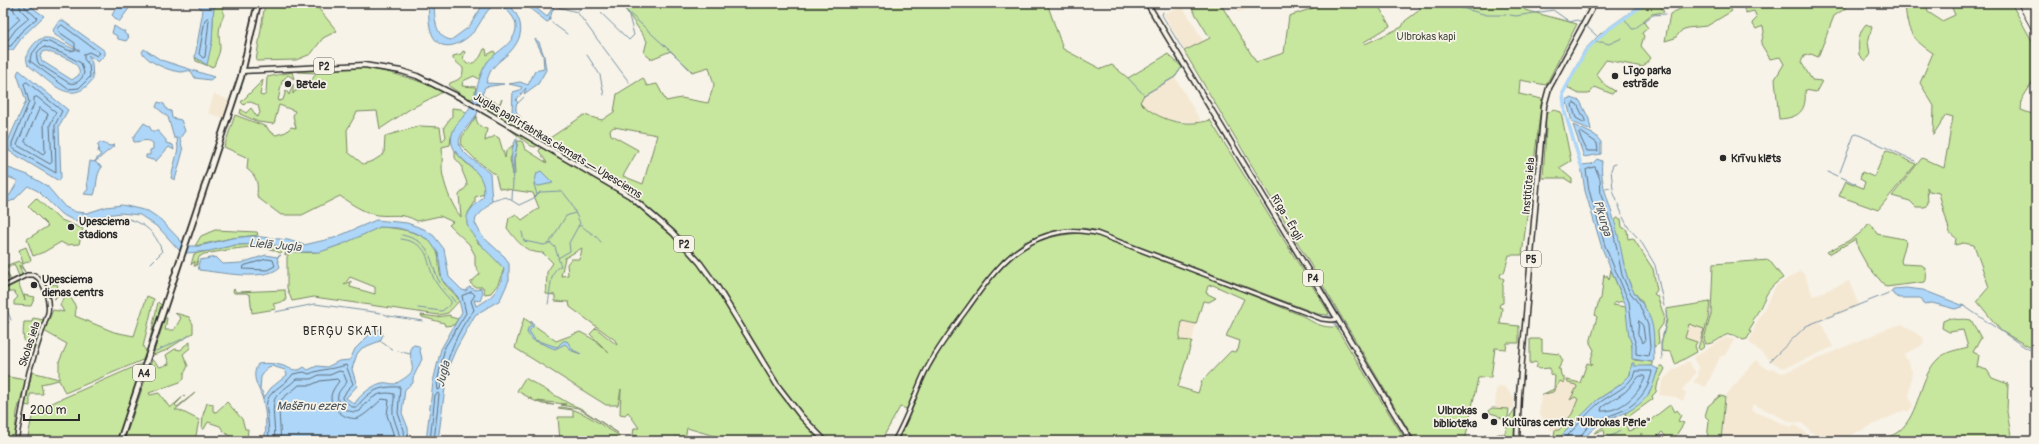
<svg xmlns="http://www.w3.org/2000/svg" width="2039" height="444" font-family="Pangolin,sans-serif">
	<rect width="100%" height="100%" fill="#f7f3e8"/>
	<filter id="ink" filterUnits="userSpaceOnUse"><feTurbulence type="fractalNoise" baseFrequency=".025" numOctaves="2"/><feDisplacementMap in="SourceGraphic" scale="8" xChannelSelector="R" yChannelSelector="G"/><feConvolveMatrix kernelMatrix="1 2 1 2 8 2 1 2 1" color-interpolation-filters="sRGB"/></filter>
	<g filter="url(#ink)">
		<path fill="#f5e8d3" d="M1235,3h33l-30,9z
			M1183,7l21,35 -20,8 -20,-35v-2z
			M1175,77l27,46 -38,-4 -15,-8 -10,-9 5,-7z
			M214,94l15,6 -6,18 -15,-5z
			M1800,271l4,3 9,22 36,-15 10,25 -39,15 13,26 -43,19 -8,2 -11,-7 -22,-19 7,-18 20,-38z
			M1182,321l14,3 -4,17h-13z
			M1689,324l15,5 -5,14 -14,-5z
			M1902,324l21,14 1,4 -3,4 -17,8 8,17 -3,25 4,10 -5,6 -3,-2 -67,31h-17l-19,-18 -11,-1 -38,-18 -2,6 40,17 3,-3 22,17h-94l4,-46 30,-35 13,10 3,-2 11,5 106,-45z
			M1726,337l8,3 -9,15 -5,2 -14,30 -13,-5 6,-7 -2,-2 2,-5 -6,-10z
			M1688,361l8,12 -14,17 4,2 -3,9 -8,-4 -16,-2 4,-15 9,-9z
			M1565,378l19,5 -12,31 -13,16h-9v-5h-7l-1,-9 -3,-2 2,-19 12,-3 7,-11 5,2z
			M1499,386l6,1 9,11v10l-6,2 -13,-1 1,-19z"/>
		<path fill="#c7e69e" stroke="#798864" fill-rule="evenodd" d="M214,3h7c6,16 1,11 -1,23 -2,8 0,14 0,22 0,5 -4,12 -6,18l-3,1 -15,-6 -1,-4 5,4 12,-19z
			M265,3h49l23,28 -14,7 -12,16 -15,6 -40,1z
			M621,3h426l16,46 38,20 11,-4 16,13 40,-24 14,13 -7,10 -31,18 -4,7c17,18 45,26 70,18l119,193 -1,2 -10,-1 -223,-84 -13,-2 -29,3 -29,11 -22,18 -59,80 -18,30 -17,39 -8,-2 -19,34h-149l-45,-13 -2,11 -10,-2 -2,4 -40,-6 1,-7h5l-11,-16 -3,3 -5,-1 1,-25 -3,16h-12l-91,-57 9,-30 32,23 24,-9 13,7 16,14 -19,-19 6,-6 21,17 -2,-5 -45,-33 -1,-5 -14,-1v-6l-9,-1 1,-22 6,-9 -10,-10c-18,0 -26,-12 -36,-25l2,-10 7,-4 6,6 17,-12 -6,-15 -34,-5 -4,-15h-2l-17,-13 -15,-15 1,-8 15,-22 -1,4c2,6 5,9 11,10l-2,12 10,-5 4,2 6,20 1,-7 7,-6v7l-3,7 3,15h2l-1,-14 4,-19h4l3,8 22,14 -8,-12 5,-9 40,-27 18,5 12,-8 3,-18 26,-16 4,8 10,-2 9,17 15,-3 27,5 6,-18 -5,-18 -17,5 -21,-21 -20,8 -7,-6 3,-12zM614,127l43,8 -14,49 -20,-8 15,-26 -27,-15 -1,-5zM582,248l-2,11h-9l-4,5 1,11 -7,1 4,-18z
			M1201,3h19l36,59 28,-9 5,-37 30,-10v-3h58l13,23 -26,16 1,2 37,-17 3,-6 16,-12 -6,-6h106l4,7 52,14 -31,61 -26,-5 -1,14 23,5 -20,156h-13l-5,18h-3l-1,4 4,2 -2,5 1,1v18l-3,1 -1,3 3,1 -2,16 19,2v17h-12l-1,6 -11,-1 -4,29 -13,1 -13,63h-50l-231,-390 26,-13 -20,-33z
			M1643,3h15l6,9 -12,2 -9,7 5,7 -6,5 2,3 -3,10 10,12 -8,9 -37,-7 -10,14 9,11 10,6 -3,3 -17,-7 -6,7h-10l-11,-6v-6l17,-33 16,-16z
			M1692,3h34l6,8 -25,15 -20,2 -5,2 -7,8 -10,3 5,-27z
			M1751,3h98l-3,5 -12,8 -16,41 -7,-3 -7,2 -3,6 11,18 10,1 -6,11 -11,-2c2,21 -6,28 -26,29l-4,-40 9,-15 -4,-7 -10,2 -9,-15 3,-12 -1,-6 -7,3 -4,-6 5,-5 -3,-7 -8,2 -3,-6z
			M1905,3h21l2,9 14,9 13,-6 -5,-12h61l25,45v29l-14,22 -1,11 11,4 4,9v221l-7,3 -28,-16 -24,-30 12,-14 -15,-42 -11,-2 -8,2 1,-7 -6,-5 -11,-40 -10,-2 -2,-4 1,16 -3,4h-9l-6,-6 -18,-5 30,-38 22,10 9,-51 -7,-2 -13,20 1,-29 -14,-23 13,-30c-23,-15 -26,-23 -28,-50z
			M1866,24l6,3 -4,15 2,12 -5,7 -6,-6c-1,-12 -1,-22 7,-31z
			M484,49h2l1,6 7,-4 2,4 -8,6 -9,18 -5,-3 -11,5 -1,5 14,1 -2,12 -7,-1 -18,-12 1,-3c8,-3 14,-5 13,-15l-10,-9v-3l8,-2 2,-3 2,1 -2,7 4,5c11,-1 13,-6 17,-15z
			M360,67c29,5 57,11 83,25l-33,17 -30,20 -3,-18 -20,1 -10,18 1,22 15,12 10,-3 11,-7 1,-18 35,-10 20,1 2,14 4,-4 -2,-10 8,-11v-8l9,1 6,4 -16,24 -1,8 -8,2c1,8 -1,22 1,29 3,14 9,30 18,41l-2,-22 8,-9c0,-8 -6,-13 -5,-20l-7,-8v-8c8,16 34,23 29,44l-9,3v5l-7,11 10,30 8,5 18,21 -6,15 -7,9 -6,1 -2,-7h-8l-5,-4 10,-9 -5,-9v-10l-6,-11 -20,-19 4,-3 -13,-6 -23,5c-16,-9 -23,-4 -40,-6 -14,-3 -26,-11 -37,-19l-38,19h-21l-24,-18c1,-13 1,-20 -10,-28l1,-11 -24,-11 11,-32 32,12 2,4 7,4 10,-3 5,-5 5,1 -3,-12 2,-5 -16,-6 -5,19 -16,-2 -18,-8 1,-5 5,4 5,-5 6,9 3,-4 -2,-8 -10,-4 -4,4 -3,-3 22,-22 -3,15 3,1 3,-2 1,-17 25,-5 2,7 -6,-4 -6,6 -4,20 5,-1 3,-10 3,5 4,-11v10l2,-3c8,-1 18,-11 21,-18l-18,-1v-2z
			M483,96l16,8 3,-5 -4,9 34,20 7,9v3l-55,-32 1,-2 -3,-3z
			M1554,110l7,2 10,49 -12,7 13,11v4l-8,-5h-21l3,-49 -1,-15z
			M482,112l56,32v1l-3,2 -4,-1 -23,-18 -27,-15z
			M1886,150l30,14 -38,46 -39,-14 7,-15 17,7 2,-6 -5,-3 2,-7 12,5z
			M36,198l23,21 24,10 -4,15 -13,1 -5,-3 -17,10 -11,4 -6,-17 21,-13 -20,-20z
			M1617,218l4,1 1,8 5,3 1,9 5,-1 20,31 4,21 -3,4 3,2 7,19 -1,9 -5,7 1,13 -5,3 -3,-24 -9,-21 -10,-13 -6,-15 -12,-52z
			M1868,224h3l6,10 27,5 2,3 -5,19 1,3 20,1c4,3 6,12 3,17l-39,5 -19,-22 -9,-16 -2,-10 -27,15 -2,-2c14,-8 34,-15 41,-28z
			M380,227c18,1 53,5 58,28 2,8 0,17 4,24 3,9 14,13 17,22l-11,12 -9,2 -125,-18 -22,4 -5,-13v-31l2,-4 -4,2 1,-7c34,15 63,-11 94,-21zM350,277l25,10v7l-25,-7 1,-6 -7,4z
			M215,230l42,2 1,3 -26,3 -37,8 6,-10z
			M1084,233l13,2 40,14 166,67c10,7 20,12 33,11l70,114h-509c13,-21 19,-45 30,-67 17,-33 67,-108 98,-126 18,-11 39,-14 59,-15zM1213,285l31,14 -18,37 14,5 -2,9 -3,2 -4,-1 -29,30 -4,12 -20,-6 14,-46 -13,-1 3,-19 14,3 7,-23 6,1 7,-4 -10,-5 2,-7z
			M269,244l13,3v5l-2,1c-21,-12 -53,-2 -76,1l-5,3 -3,9h-2l1,-5 -4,4 3,-11 41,-9z
			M26,247l5,13 -10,5 4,7 -6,-7 3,9h3l-15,7 -4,-8 1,-1 4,8 8,-4 -5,-12 -9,6 -2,-8 2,4 14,-5 1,2h3l-4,-13z
			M1769,260l14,18c-21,13 -17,25 -31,42l2,2 -5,8 2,2 -4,7 -4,1c-20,-14 -20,3 -37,4l-2,-5 7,-25 2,-50z
			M1611,270l13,31 -10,2 -1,2 13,2 8,53 18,2v4l-21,1 -1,8 -10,10 -23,15 -41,41h-3l2,-11h4l13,-16 6,-15 -3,-2 -5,3 7,-13 -1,-2 -8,-2 -1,-3 13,3 7,-20 6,2 -3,-3 4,-12 -4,-7 7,-26 -2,-2 4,-15 2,-1 3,-25 1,3 2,-2 2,5z
			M18,282l7,18 -1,-5 11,2 -4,9 -17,-1v-4l4,-4 -4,-5h-6l-5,2v-5z
			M57,284l3,12 -6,3 2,-2 -3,-7 -5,2 2,3 -2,1 -3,-10z
			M234,289l2,3 49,-2 1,11 -13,3 3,5 -24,4 -2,-18 -4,-2h-12l-1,-2z
			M67,295l-1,2 3,-1c6,7 8,12 6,20l39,16 20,4 13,-40 7,3 -11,48 4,5 -2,7 -80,34 -6,-13 -18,4 2,10h-13v12l-5,-1 7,-33 27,7v-17l8,-18 -23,-13 9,-21 11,2 -4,-7 4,-9z
			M158,302l5,5 -14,37z
			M1710,302l-2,17 -6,21 2,7 -4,3 -2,-2 6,-19 -15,-5 -4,14 12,4 -2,4 2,6 -22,12 -4,-12 -10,-1c0,-15 7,-28 5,-42z
			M175,313l14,4 4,7v9l-28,18 -12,4 12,-37h2l-2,12h9l7,-12z
			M421,315l16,2 13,-2v2l8,2 -4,6 -9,1 -1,-3 -22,-6z
			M33,318l11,2 -11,30c-12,-6 -10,-17 -9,-28h8z
			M1950,318c9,3 13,0 21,2l10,18 -8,14 6,3 -2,12 10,3 5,8 16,6 -1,28 5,29h-134c6,-3 15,-5 20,-9 23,-18 20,-55 41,-74 8,-7 19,-8 29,-11l-5,-17 -14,2 -7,-4 1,-7z
			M1530,339h12v13l17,2 4,7 -5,8h2l1,6 3,2v6l-4,-2 -7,11 -12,3 13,-6 1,-13 -5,-2v-6l-11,1 -3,-2 2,-3 -3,-2 -5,2z
			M190,342v6l-7,6 5,12 -4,8v5l-4,3 -31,11 1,2 9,-2 11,15 15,-13 -10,10 2,2 18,-14 -20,17h4l20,10 -4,21h-71l28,-81 8,7 9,-3 -3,-9 9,-6 6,1 3,-4z
			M143,363l1,2 -26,76h-91l5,-24 4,-7z
			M1660,366h3l2,3 -7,13 -2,10 -4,4 1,3 -25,18 -2,-1 -1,-2 23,-20z
			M3,376l23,4 -9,32 -3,29h-11z
			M525,378l45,26 10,4 38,25 -40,-25 -17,-3 5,-1 -30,-3 18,4 -12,-1 -14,-6 4,1 -15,-8z
			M1720,396l5,1 -4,44h-14l2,-21 -4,-4 3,-10z
			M227,402l15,17 3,10h3l-1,12c-11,0 -21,-5 -27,-15l-12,-4 -4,7h-2l1,-14 4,-12 6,1v7l3,1z
			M1671,404l4,8 2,-2 4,5 -3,6 6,2 -11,17 -6,-2 -5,-6 -9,9h-7l-5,-8 -1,8h-34l-2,-11 -10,3 15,-10 16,-3 3,11 14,-4z
			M559,407c23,1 40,18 60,28v2l-4,4h-55l-2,-24h15v-7l-15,-2z
			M1492,408l17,1 -1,8 -3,4 -8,-6 -7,-2 -1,-3z
			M1515,409l-1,32h-6l-4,-7 3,-6 -1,-6z
			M1499,433l2,2 1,-2 5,8h-28l1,-2 -3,-1 3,-1 7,4 -2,-7 4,2h9l-1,-2 4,1z"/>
		<path fill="#add6f8" stroke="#7992a6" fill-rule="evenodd" d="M3,3h23l18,13 -21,20 -10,14h-10z
			M119,3h14l-14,19 -7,-7z
			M201,3h13l-2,39 -5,23 -12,-8 8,-47 -4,-3z
			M428,3h6c1,14 0,34 17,37l18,-13 15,-24h24c15,17 18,31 2,49 -6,6 -13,10 -18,17 -3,4 -4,9 -6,14l18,1 -19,3c-4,8 -4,18 -8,27 -6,11 -26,24 -14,37 8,9 19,14 27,23l2,27 -16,17 -1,5 7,13 23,21 4,7v16l-9,20 -25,15 -19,34 -6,14 -5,25 -7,53h-12l7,-59 8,-33 21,-37 -4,-15 -16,-17 -4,-27 -9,-13 -13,-7 -18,-5 -18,-1 -37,17 -23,8h-26l-12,-5 -13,-3 -34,1 -25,6 -23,2 -8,-3 -20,-22 -19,-13 -20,-2 -13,2 -21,7 -13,-2 -12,-6 -23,-23 -10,-5 -14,14 -11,4v-7l7,-2 8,-14 -15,-6v-9l25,9 19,11 18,21 11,5 11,1 19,-6 16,-2 26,6 12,8 21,22 8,5h10l33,-8 20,-2 36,4 16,5 30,-7 42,-18 31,3 17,6 10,7 10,13 5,28 13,13 4,1 3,-4 7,3 5,-2 2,5 -3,8 -6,-1 2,6c17,-7 25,-19 28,-37 -9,-12 -45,-39 -36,-55 3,-7 10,-11 15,-16 8,-34 -41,-37 -30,-67 4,-10 13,-15 17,-24 8,-14 7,-31 18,-46 9,-10 26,-17 28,-32 1,-12 -10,-20 -19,-26 -11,6 -14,16 -21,26 -11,14 -35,27 -44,5 -4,-9 -3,-22 -4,-31z
			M523,3h7l17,14 7,-12 5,1h-5l-5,15 -2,1z
			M62,20l43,31v4l-7,7 -10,-7 4,8 1,16c-22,30 -43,2 -65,-14 -3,-7 -1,-11 3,-17 14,-22 30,-2 49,3l-25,-16 -2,-5 6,-9zM44,51h3c11,5 35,9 32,24l-7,5 -30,-19 -2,-5z
			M114,26l8,5h3l-1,2 5,4 -3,4 -8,-2 -1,-3 -5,-3z
			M535,39l4,3 5,14 2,14 -8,14 -14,10 2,-6 -10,12 2,3 6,-6 -8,8v6l5,7 -9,-6 1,-20 7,-2 2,-3 -13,-3 11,-2 8,3 7,-14 9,-2 -1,-14z
			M144,49l17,11 53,17 -4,3 -15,-2 -4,-7c-4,-1 -6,1 -9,1 -11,0 -35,-10 -40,-20z
			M19,70l49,40 -9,16 2,53 -2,2 -50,-30 -2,-8 19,-42 -9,-27z
			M1571,98l9,3 9,18 2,11 -19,-8 -5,-20v-3z
			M158,102l6,2 3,6 4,1 1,7 9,2 4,11 -5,7 3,13 -8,29 -4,-2 7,-29 -1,-11h-3l-6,-21 -12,-10z
			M144,123l5,3 3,5h6l8,9v3l7,2 1,5 -5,-3 -13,14 -10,-3v-3h4v-5l3,-1v-6c-6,-5 -12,-1 -19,-1l-1,-4z
			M1573,125l22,10 6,7v12l-17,3z
			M517,138c0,8 -1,13 -3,20 -1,7 1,15 -1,23 0,-15 -5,-30 4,-43z
			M100,142l10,4 5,-1 -20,17 7,5c-7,9 -4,18 -8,28l-10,-1 4,-5 -1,-7 3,-21 4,1 7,-8 -3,-2 1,-5 -2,-2z
			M1597,159l5,2c-3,24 10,47 15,70 5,19 6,38 14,56 7,13 17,21 21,37 3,12 1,24 2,36l-2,2 -20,-3v-15l-3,-7 -4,-34 -23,-55 -17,-57 -4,-26 11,-1z
			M541,171l12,12 -14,3 -5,-2 3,-11z
			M266,255l11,2 4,-2 -4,3 3,9c-15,15 -61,5 -81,3l-1,-5 2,-5 16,-3 7,7 18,-1z
			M1906,288l17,2 41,16 -9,3 -23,-6 -9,1 -3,-6h-21l-8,-6 2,-3z
			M531,321l2,2v4l-4,4 6,9 22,7 6,-6h4l6,9 8,4 -9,-3 -7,-7 -10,5 -22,-9 -6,-7 1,-5 3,-2z
			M380,329l3,6 -3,6 -18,7 -5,6 -5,15 5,17 -11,12 9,6c2,-7 19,-20 27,-21 4,-1 8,1 13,1 28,-16 13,-13 16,-37l3,-2 5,1 3,13 -9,19v5l-8,6 -3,24 6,15 1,13h-145c3,-13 2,-29 -1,-41 -4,-14 -13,-22 -5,-36 7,-1 15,-1 22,1 9,2 16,9 24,2l4,3 9,-4 10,1 12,-6 11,-1 5,-11 16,-16zM272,366l13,4 2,5 -16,13 -8,11v-6l-3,-4 1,-12 7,-10z
			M1632,363h2v3h18l6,3c-3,8 -5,19 -10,26 -18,25 -53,21 -64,46h-28l41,-41 23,-15 10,-10z"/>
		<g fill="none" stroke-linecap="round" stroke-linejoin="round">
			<path stroke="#5f6f7d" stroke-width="1" d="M208,18l1,2 -4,37 -2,1 -4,-4 6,-34z
				M62,25l38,28 -3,3 -8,-4 -5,2v5l5,6 1,12 -11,11 -11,1 -38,-28 1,-6 11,-14 7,1 21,9 5,-1v-7l-16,-11 -1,-3z
				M3,35l17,-16 -6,-8 -1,-8
				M3,41l5,-1 8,-11 13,-11 -8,-8 -2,-7
				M3,46h8l9,-13 17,-15 -12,-11 -1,-4
				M45,47l19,7 17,9 3,10c-2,7 -8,12 -15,10l-30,-19c-5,-8 -2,-15 6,-17z
				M27,82l35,29 -7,14 1,48 -44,-25v-5l17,-41 -5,-18z
				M37,97l19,15 -6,13 2,37 -2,2 -33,-19 17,-41v-6z
				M1574,103l3,1 8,16v3l-9,-5 -4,-13z
				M40,108l8,6 -4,10 1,28 -2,2 -18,-12z
				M1581,132l16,11 1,8h-11l-8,-17z
				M1595,167l5,12 1,16 12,35 9,45 7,16 10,13 9,21 2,22 -2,9 -12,-2v-10l-3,-8 -4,-34 -24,-56 -16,-56 -3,-20z
				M267,259l6,1 2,6 -8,4 -24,-1 1,-3z
				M472,292l3,3 -4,6 3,9c-18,21 -28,52 -34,79l-2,1 -1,-8 8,-35 21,-34 -4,-17z
				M1639,321l4,5 2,15 -2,2 -5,-8z
				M1640,376h4l1,2c-7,17 -24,34 -44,33l1,-4 23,-15z
				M268,441c3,-13 -3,-33 -1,-40 4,-12 20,-17 26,-27l11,-2 5,2c12,-5 25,-5 37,-9l7,19 -6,6 -5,9 10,8h5c12,-17 24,-21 43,-20l-2,26 6,17 1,11
				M274,441c3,-14 -5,-36 3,-46 5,-6 14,-10 19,-16h15l8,-4h11l9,-4 4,1 4,10c-3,4 -8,8 -9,13 -3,11 13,20 22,16 2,-2 3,-5 5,-7 10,-9 17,-13 29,-10 1,7 -2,12 -1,19 1,10 7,18 7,28
				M280,441c2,-10 -4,-36 2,-42 5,-5 12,-9 17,-14h12l9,-4 17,-2 2,2c-3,5 -8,10 -8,17 0,11 16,23 27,20 5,-1 20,-15 24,-19l7,1 -2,15 6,18 1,8
				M430,441l5,-46 3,-2 1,2 -5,46
				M1562,441c12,-11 26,-29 37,-38 12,-9 33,-17 36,-32h17c0,4 -3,10 -4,14 -5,11 -14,20 -24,25 -14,7 -41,11 -44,31"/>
			<path stroke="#7992a6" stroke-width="1" d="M1144,3l5,9
				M1444,3l43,12h19
				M554,5l1,-2
				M576,6l2,-3
				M558,7l19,5 52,70
				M1469,10l1,-7
				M577,12l10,-9
				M628,12l64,59
				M1163,12l-1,3 21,35
				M601,13l28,27 5,-5 -6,-23 -10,-9
				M1510,15l6,1 37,-6 17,12 7,-2 4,2
				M1624,18l8,11h2l19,-14 13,-1
				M552,23l15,11
				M1586,26l12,11
				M1593,43l9,-1 7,2 13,-6
				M587,55l13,20 4,20
				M1128,78l16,17 31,-18 7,-10 -31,-52
				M1828,172l9,4
				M1840,172l14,-37 3,-1 58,27
				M1841,177l15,7
				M534,184l3,11
				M1605,189l5,-1
				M1613,189l-2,-19 2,-5 3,-1
				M1613,191l4,10
				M512,200l1,-19
				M492,201l14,-4 13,8 15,-7 6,-6 22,-1 8,10 10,22 -11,20 1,8 -12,7 3,8c-12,3 -10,26 -13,38
				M1618,204l4,10
				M1623,217l5,10 9,10
				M100,219c27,-6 54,4 62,33l-11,11
				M578,226h4c6,6 13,8 19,16
				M522,232l2,9 20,4 6,-2 5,4 3,10
				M402,235c30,7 26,20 36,44 4,9 12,15 17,23
				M401,239c32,6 23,20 34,42 4,7 10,13 16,20v3l-9,7 -24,-3
				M1640,240l15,25 9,41
				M550,242l16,-26 9,-3
				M1314,284l16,28
				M1321,285l25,42
				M1964,306l56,38 8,5 8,1
				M6,307l5,13
				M1296,307l28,10 6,-1
				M275,312l40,-8 66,9
				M384,314l5,2 34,5
				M1303,314l17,7 12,1
				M1331,314v2
				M1332,322l8,8
				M1334,322l4,3
				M3,327l6,-5
				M380,341l13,9
				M2032,350v14l4,8
				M156,351l33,-15
				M398,351l12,3
				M1662,359l-1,-16 6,-23 -1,-10
				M1770,361l36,-35 85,-34
				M1608,438l12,-7"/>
			<path stroke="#add6f8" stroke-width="3.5" d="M1582,168l-17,-55 -2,-20 23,-43 20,-19 40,-28"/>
			<defs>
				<path id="secondary" d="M3,287l24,-12h7c11,6 16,27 14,38l-19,59 -13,69
					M894,441c13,-22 20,-46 31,-69 11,-22 27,-43 42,-63 27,-38 51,-73 102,-78 9,-1 18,1 27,2l226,86 9,1 7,-1"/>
				<path id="primary" d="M1147,3l264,438
					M243,71l121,-6 37,6 16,5 52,26 161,94 43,37 27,30 18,25 59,97 24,31 24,25
					M1517,441l2,-46 25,-289 5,-18 46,-85"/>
				<path id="trunk" d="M120,441l121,-364 17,-74"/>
			</defs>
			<use href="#secondary" stroke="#2b2b2b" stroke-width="6"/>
			<use href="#primary" stroke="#2b2b2b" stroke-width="7"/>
			<use href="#trunk" stroke="#2b2b2b" stroke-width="8"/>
			<use href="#secondary" stroke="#f7f3e8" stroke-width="3"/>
			<use href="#primary" stroke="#f7f3e8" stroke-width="4"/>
			<use href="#trunk" stroke="#f7f3e8" stroke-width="4.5"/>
			<path stroke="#2b2b2b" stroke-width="1" d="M2017,3l19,35"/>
		</g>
	</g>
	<g fill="#2b2b2b" stroke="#f7f3e8" stroke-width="1.5">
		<circle cx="1615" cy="76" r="4"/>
		<circle cx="288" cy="84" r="4"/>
		<circle cx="1723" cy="158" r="4"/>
		<circle cx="71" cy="227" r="4"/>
		<circle cx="34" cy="285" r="4"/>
		<circle cx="1485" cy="416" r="4"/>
		<circle cx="1494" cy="422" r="4"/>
	</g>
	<g text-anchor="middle" stroke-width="3.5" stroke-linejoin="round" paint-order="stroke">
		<g fill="#f7f3e8" stroke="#686764" stroke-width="1">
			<rect x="314" y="58" width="20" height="16" rx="3"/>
			<rect x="674" y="236" width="20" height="16" rx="3"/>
			<rect x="1521" y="251" width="20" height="16" rx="3"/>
			<rect x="1303" y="270" width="20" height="16" rx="3"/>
			<rect x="133" y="365" width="22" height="16" rx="3"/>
		</g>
		<g font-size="10" font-weight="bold" fill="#2b2b2b">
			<text x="324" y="70">P2</text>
			<text x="684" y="248">P2</text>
			<text x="1531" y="263">P5</text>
			<text x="1313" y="282">P4</text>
			<text x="144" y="377">A4</text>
		</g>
		<g font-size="11" fill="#4a5042" stroke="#f7f3e8">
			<text x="1426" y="40">Ulbrokas kapi</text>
		</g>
		<g font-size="11" font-weight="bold" fill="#2b2b2b" stroke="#f7f3e8" text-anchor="start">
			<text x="1623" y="74">Līgo parka<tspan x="1623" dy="13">estrāde</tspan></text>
			<text x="296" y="88">Bētele</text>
			<text x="1731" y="162">Krīvu klēts</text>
			<text x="79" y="225">Upesciema<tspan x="79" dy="13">stadions</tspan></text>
			<text x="42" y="283">Upesciema<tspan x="42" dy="13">dienas centrs</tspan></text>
			<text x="1477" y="414" text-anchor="end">Ulbrokas<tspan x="1477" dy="13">bibliotēka</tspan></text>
			<text x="1502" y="426">Kultūras centrs "Ulbrokas Pērle"</text>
		</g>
		<g font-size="11" fill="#2b2b2b" stroke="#f7f3e8">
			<text transform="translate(558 145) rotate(31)" y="4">Juglas papīrfabrikas ciemats — Upesciems</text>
			<text transform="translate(1528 186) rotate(-85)" y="4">Institūta iela</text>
			<text transform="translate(1287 217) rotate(59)" y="4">Rīga - Ērgļi</text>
			<text transform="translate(29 344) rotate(-72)" y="4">Skolas iela</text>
		</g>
		<g font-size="12" font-style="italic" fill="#4c565e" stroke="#f7f3e8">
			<text transform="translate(1603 218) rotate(73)" y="4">Piķurga</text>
			<text transform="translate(275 245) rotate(5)" y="4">Lielā Jugla</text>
			<text transform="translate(443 374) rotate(-75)" y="4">Jugla</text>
			<text x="311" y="410">Mašēnu ezers</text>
		</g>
		<g font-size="12" letter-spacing="1" fill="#2b2b2b" stroke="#f7f3e8">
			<text x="343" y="335">BERĢU SKATI</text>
		</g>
	</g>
	<rect width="2039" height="444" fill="none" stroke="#f7f3e8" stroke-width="16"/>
	<rect x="8" y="8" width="2023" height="428" fill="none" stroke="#2b2b2b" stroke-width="1.5" filter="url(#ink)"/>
	<path d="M24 414v6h55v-6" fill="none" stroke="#2b2b2b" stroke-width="2"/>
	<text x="30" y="414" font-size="12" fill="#2b2b2b" stroke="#f7f3e8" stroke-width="3" paint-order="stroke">200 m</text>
</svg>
